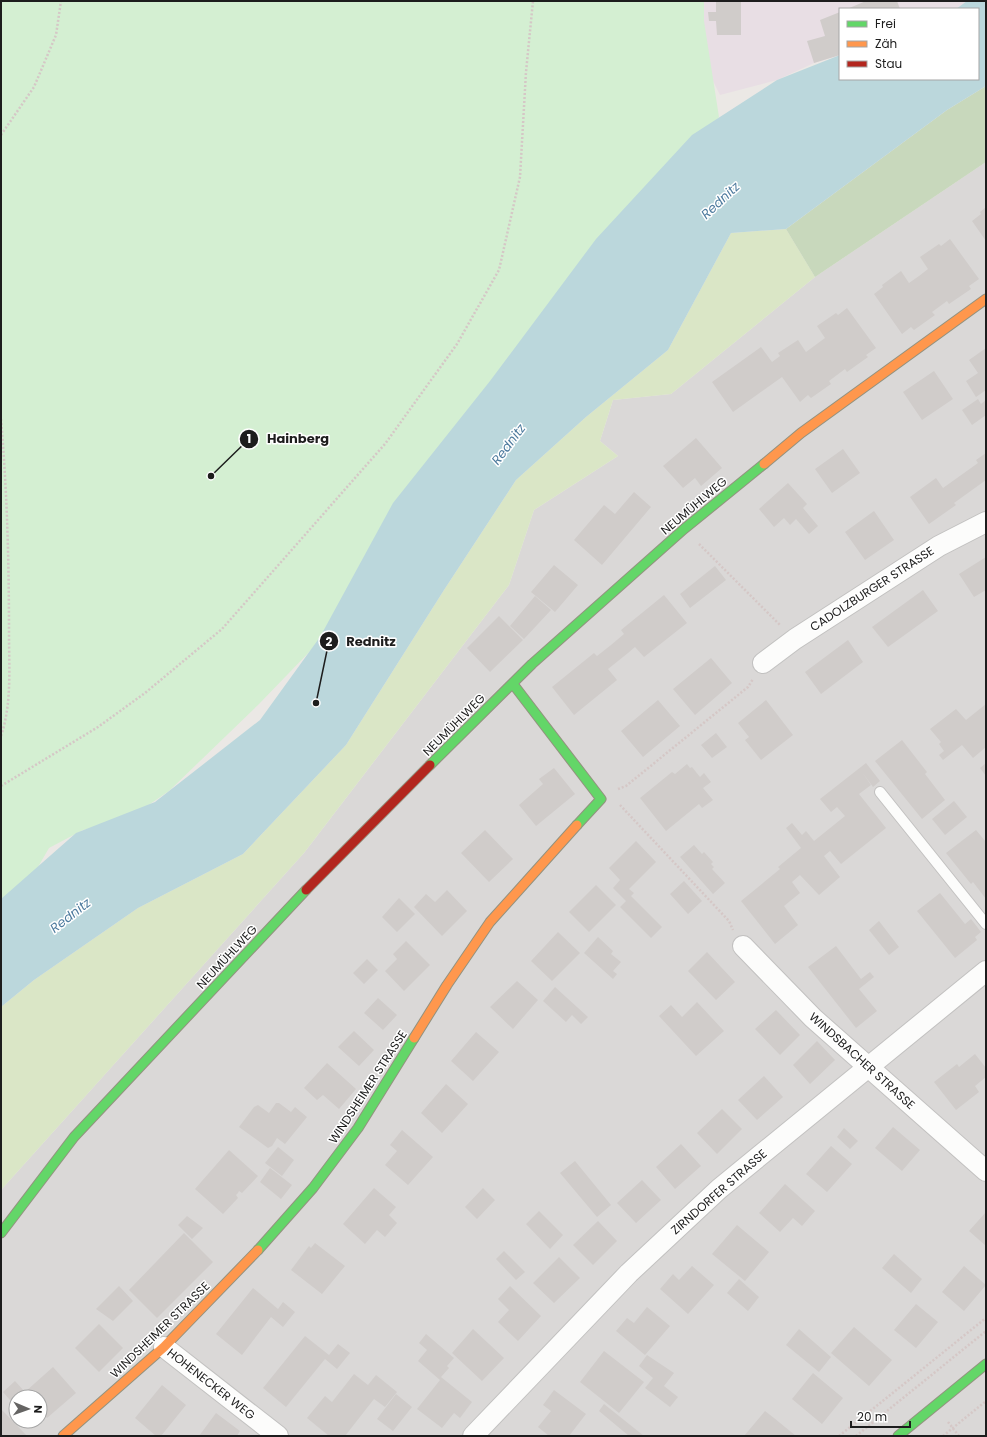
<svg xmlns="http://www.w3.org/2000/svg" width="987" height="1437" font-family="Poppins,sans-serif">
	<rect width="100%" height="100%" fill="#ebe8e5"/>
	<path fill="#dad8d7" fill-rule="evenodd" d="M986,162v1274h-985v-246l303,-337 205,-268 25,-75 84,-54 -18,-15 13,-41 58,-6 144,-117zM16,1397h24v24h-24z"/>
	<path fill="#e8dee4" d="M690,1h277l-11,8h-116v46l-26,8 -37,17 -57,15 -22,-44z"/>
	<path fill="#dae6c6" d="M786,229l29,48 -144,117 -58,6 -13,41 18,15 -84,54 -25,75 -205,268 -303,337v-183l33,-27 104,-72 105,-54 103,-109 98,-155 72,-110 70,-63 82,-67 63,-117z"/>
	<path fill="#c8d8bc" d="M986,86v76l-171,115 -29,-48 161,-119z"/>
	<path fill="#d4efd2" d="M1,1h703v20l15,96 -403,528 -57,59 -90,87 -19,13 -29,16 -38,10 -34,18 -11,19 -21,23 -16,10z"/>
	<path fill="#bbd7dc" d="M967,1h19v85l-39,24 -161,119 -55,4 -63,117 -82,67 -70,63 -72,110 -98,155 -103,109 -105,54 -104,72 -33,27v-108l75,-66 79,-31 105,-82 60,-83 73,-134 97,-122 106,-142 96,-104 85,-55 63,-25v24h138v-70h-22z"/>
	<path fill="#d0ccca" d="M716,1h25v34h-24l-1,-14h-7l-1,-9h8z
		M866,1h31l3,8h-53z
		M840,12v43l-26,8 -7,-22 18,-5 -5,-16z
		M986,207v34l-14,-20 9,-7 -1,-2z
		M950,239l29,40 -10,7 2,3 -22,15 -2,-3 -15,11 3,3 -21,15 -3,-3 -9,7 -28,-40 9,-7 -1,-2 19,-14 8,12 10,-7 9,-7 -8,-12 19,-13 2,2z
		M847,308l29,40 -10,7 2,2 -21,15 -2,-3 -16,12 2,3 -20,14 -3,-3 -8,7 -18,-25 -49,35 -21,-30 49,-35 11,15 8,-6 -2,-3 20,-13 8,12 19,-14 -8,-12 19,-13 2,2z
		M986,348v42l-10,7 -10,-16 12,-8 -9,-13z
		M934,371l19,28 -31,21 -19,-28z
		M978,399l3,5 5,-4v15l-14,10 -10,-15z
		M696,438l26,30 -21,18 -6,-8 -12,10 -20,-22z
		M843,449l17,24 -28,20 -17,-24z
		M986,453v27l-32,23 2,2 -27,19 -19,-27 26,-19 7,10 35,-25 -2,-3z
		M788,483l19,21 -4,4 15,18 -9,8 -13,-15 -6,6 -6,-7 -10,9 -15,-18z
		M634,492l17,15 -49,58 -28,-25 30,-35 11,9z
		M874,511l20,29 -29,20 -20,-28z
		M986,557v33l-12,7 -15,-23z
		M554,565l24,20 -23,27 -24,-20z
		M715,566l11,14 -36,28 -10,-14z
		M923,590l15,21 -50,36 -16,-20z
		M664,595l23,28 -43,34 -9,-10 -7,6 -20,16 9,11 -43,35 -22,-28 42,-34 3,3 14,-11 13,-11 -3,-4z
		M535,596l16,14 -27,29 -14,-13z
		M499,616l24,24 -33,32 -23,-24z
		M848,640l15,22 -42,32 -16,-22z
		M711,658l21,25 -37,32 -22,-26z
		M658,700l22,26 -37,31 -22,-26z
		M766,700l27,35 -32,25 -16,-20 4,-3 -11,-14z
		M986,704v43l-13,11 -11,-13 -19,15 -4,-5 5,-4 -5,-7 2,-2 -11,-13 26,-20 10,11z
		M716,733l11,14 -15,11 -11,-13z
		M902,740l25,32 -2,2 20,26 -23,19 -47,-58z
		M866,763l14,18 -7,6 -11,-15 9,13 -12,9 27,34 -45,36 -11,-13 -6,5 16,21 -21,18 -19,-20 -8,7 8,11 -16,13 14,19 -23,19 -34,-43 39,-32 -2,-2 23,-19 -15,-20 6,-5 10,12 4,-4 8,10 31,-25 -8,-9 -6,5 -11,-13z
		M986,763v13l-6,-8z
		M687,764l3,4 2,-1 8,10 4,-4 7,9 -8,6 10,12 -11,8 -3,-4 -33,27 -26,-33 32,-26 3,2z
		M554,768l21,26 -39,32 -17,-21 24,-21 -4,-5z
		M954,801l13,16 -22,18 -13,-16z
		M485,830l28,29 -24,23 -28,-29z
		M976,830l10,12v57l-13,-17 -2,2 -25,-31z
		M636,841l20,21 -27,27 5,4 -3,3 31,31 -11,11 -31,-31 6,-6 -13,-13 7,-8 -11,-12z
		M694,845l8,9 2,-2 9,10 -2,2 3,3 -2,2 13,14 -12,11 -33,-37z
		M684,881l18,20 -14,13 -18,-20z
		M596,885l20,20 -27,27 -20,-20z
		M447,890l20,21 -25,25 -28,-29 12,-13 9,8z
		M940,893l25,31 6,-5 10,13 -6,5 2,3 -22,18 -38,-47z
		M399,898l16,16 -18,18 -15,-15z
		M879,921l20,26 -10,8 -20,-25z
		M558,932l22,21 -28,28 -21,-20z
		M598,937l15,14 -2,3 10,8 -8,9 4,3 -4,5 -29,-26z
		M406,941l24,24 -26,26 -19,-20 12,-12 -4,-5z
		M836,946l25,33 9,-7 4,5 -15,12 18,22 -21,17 -48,-61z
		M707,952l28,30 -19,18 -28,-29z
		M367,959l11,11 -14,14 -11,-11z
		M517,981l21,19 -25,29 -23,-22z
		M555,987l33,30 -7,7 -9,-9 -6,7 -23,-21z
		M378,998l19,17 -14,15 -19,-17z
		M697,1002l27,29 -28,25 -37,-40 12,-11 11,12z
		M776,1010l24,25 -20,20 -25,-26z
		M354,1031l20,19 -15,16 -21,-19z
		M476,1032l23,20 -26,29 -22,-20z
		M817,1041l18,19 -25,24 -17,-19z
		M975,1054l11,14v9l-11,9 4,6 -23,18 -22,-28 23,-18 2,3z
		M327,1063l29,26 -17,20 -16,-14 -6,5 -13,-12z
		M764,1076l19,21 -26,23 -19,-20z
		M446,1084l22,20 -26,29 -21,-20z
		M276,1103h3l12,9 4,-5 12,10 -22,27 -8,-6 -5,8 -4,2 -29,-21 15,-20 4,-2 11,8z
		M722,1109l20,20 -25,25 -20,-21z
		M893,1127l27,23 -18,21 -27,-23z
		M844,1128l14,13 -8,8 -13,-12z
		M402,1130l31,27 -25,28 -23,-20 12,-14 -7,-6z
		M681,1144l20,22 -26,23 -19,-22z
		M831,1146l21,18 -25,28 -21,-18z
		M278,1147l16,13 -12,16 -17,-13z
		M229,1150l29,26 -16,17 -3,-2 -1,2 -2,2 2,3 -15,16 -28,-25z
		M575,1161l36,44 -14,12 -37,-44z
		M270,1168l22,17 -11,14 -21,-17z
		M642,1180l19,20 -25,23 -19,-20z
		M785,1184l30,27 -13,15 -9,-8 -13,14 -21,-19z
		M374,1188l22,19 -7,8 8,8 -12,14 -8,-7 -12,14 -22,-20z
		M483,1188l12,12 -18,19 -12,-12z
		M539,1211l24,24 -13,14 -24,-25z
		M986,1212v34l-17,-15z
		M187,1216l16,12 -11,11 -14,-14z
		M598,1221l19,20 -24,24 -20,-20z
		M737,1225l32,27 -24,29 -33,-27z
		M184,1233l29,29 -56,56 -28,-28z
		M315,1243l30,23 -23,28 -31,-24 18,-24 2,2z
		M504,1251l21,21 -9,8 -20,-21z
		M894,1254l28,25 -11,14 -29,-25z
		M559,1257l21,21 -26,25 -21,-20z
		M692,1266l22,19 -26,29 -28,-25 13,-15 6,6z
		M964,1266l22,19 -22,26 -22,-19z
		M739,1279l20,18 -11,14 -21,-18z
		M119,1286l14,15 -20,20 -17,-12z
		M510,1286l31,30 -23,25 -20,-19 11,-12 -11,-11z
		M253,1288l25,21 5,-7 12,10 -12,15 -12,-10 -29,38 -26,-21z
		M916,1304l22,18 -22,26 -22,-18z
		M647,1307l23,19 -25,29 -29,-24 11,-13 7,5z
		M99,1324l24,24 -24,24 -24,-24z
		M854,1327l38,33 -23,26 -38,-33z
		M473,1329l31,29 -22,23 -30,-28z
		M799,1329l32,28 -12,15 -33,-27z
		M426,1334l28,24 -7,8 2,2 -8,9 31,25 -12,16 -6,-5 -12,15 -25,-19 23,-29 -22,-19 9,-11 -8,-7z
		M305,1336l24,19 9,-11 12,9 -13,16 -12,-10 -39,48 -23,-19z
		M604,1351l40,31 -25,31 -39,-31z
		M647,1355l27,18 -10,13 14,11 -8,10 -25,-19 8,-10 -14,-12z
		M53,1367l23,26 -29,25 -7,-8v-13h-24v10l-13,-15 12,-11 10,11z
		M813,1373l30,25 -21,26 -30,-25z
		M354,1374l14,11 8,-10 21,17 -12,15 -11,-8 -29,37h-16l-22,-18 18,-22 7,6z
		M162,1385l24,20 -25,31h-5l-21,-18z
		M554,1390l32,24 -17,22h-20l-11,-9 13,-16 -8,-6z
		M396,1394l16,13 -19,24 -16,-12z
		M604,1404l40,32h-15l-30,-25z
		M1,1409l26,27h-26z
		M765,1411l9,7 22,18h-52z
		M216,1413l24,18 -3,5h-38z"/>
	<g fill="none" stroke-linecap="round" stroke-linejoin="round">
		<defs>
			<path id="lane" d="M880,792l106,132"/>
			<path id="street" d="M763,663l32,-24 144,-93 47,-24
				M743,946l70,72 173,153
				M164,1347l114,89
				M473,1436l156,-163 90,-84 267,-218"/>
			<path id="fast" d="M513,684l88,115 -24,26
				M430,765l102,-101 152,-135 80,-65
				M1,1233l73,-96 232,-247
				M258,1250l55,-62 45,-60 56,-90
				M898,1436l88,-72"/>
			<path id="slow" d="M764,464l37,-31 185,-134
				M414,1038l33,-53 43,-63 87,-97
				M63,1436l101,-89 94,-97"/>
			<path id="jam" d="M306,890l124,-125"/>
		</defs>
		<use href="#lane" stroke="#c2c1c0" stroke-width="12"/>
		<use href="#street" stroke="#c2c1c0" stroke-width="22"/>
		<use href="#fast" stroke="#93927f" stroke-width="11"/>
		<use href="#slow" stroke="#93927f" stroke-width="11"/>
		<use href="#jam" stroke="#93927f" stroke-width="11"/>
		<path stroke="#d5c7c6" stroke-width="2.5" stroke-dasharray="2 2" stroke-linecap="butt" d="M1,135l33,-48 22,-52 5,-34
			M1,419c6,71 8,142 8,214 0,33 3,71 -8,103
			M699,544l81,81
			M1,786l97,-59 47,-34 77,-64 163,-185 72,-100 42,-74 21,-93 6,-105 7,-71
			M618,789l8,-3 122,-99 5,-8
			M620,805l109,116 4,9
			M948,1422l11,14
			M839,1436l147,-118
			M856,1436l130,-105
			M943,1436l43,-35"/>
		<use href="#lane" stroke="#fcfcfb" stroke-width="10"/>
		<use href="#street" stroke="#fcfcfb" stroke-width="20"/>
		<use href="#fast" stroke="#63d668" stroke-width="9"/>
		<use href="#slow" stroke="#ff974d" stroke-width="9"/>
		<use href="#jam" stroke="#b3261e" stroke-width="9"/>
	</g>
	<g text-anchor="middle" stroke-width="3" stroke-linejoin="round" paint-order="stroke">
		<g font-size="12" fill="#1d1d1d" stroke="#fff">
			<text transform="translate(694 506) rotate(-40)" y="4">NEUMÜHLWEG</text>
			<text transform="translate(872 589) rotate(-33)" y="4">CADOLZBURGER STRASSE</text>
			<text transform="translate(454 725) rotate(-45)" y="4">NEUMÜHLWEG</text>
			<text transform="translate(227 957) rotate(-47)" y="4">NEUMÜHLWEG</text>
			<text transform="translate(862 1061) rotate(42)" y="4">WINDSBACHER STRASSE</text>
			<text transform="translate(368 1087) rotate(-57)" y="4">WINDSHEIMER STRASSE</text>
			<text transform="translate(719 1192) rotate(-41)" y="4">ZIRNDORFER STRASSE</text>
			<text transform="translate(160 1330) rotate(-44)" y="4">WINDSHEIMER STRASSE</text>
			<text transform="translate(211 1384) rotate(38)" y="4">HOHENECKER WEG</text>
		</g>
		<g font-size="13" font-style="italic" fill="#4e7b9e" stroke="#fff">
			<text transform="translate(720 200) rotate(-43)" y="5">Rednitz</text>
			<text transform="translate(508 444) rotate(-53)" y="5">Rednitz</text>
			<text transform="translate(70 915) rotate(-38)" y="5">Rednitz</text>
		</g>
	</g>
	<path fill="none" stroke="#1d1d1d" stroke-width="1.5" d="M211 476L249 439M316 703L329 641"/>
	<g fill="#1d1d1d" stroke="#fff" stroke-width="1.5">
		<circle cx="211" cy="476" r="4"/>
		<circle cx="316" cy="703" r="4"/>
		<circle cx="249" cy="439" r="10"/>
		<circle cx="329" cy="641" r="10"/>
	</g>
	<g font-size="12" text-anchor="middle" font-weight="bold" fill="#fff">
		<text x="249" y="443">1</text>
		<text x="329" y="646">2</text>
	</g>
	<g font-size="13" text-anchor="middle" font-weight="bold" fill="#1d1d1d" stroke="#fff" stroke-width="3" stroke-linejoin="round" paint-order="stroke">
		<text x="298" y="443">Hainberg</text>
		<text x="371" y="646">Rednitz</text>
	</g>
	<rect width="987" height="1437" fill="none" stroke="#1d1d1d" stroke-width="4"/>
	<rect x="839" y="8" width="140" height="72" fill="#ffffff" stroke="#a5a5a5"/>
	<rect x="847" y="21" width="20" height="6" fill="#63d668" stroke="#a5a5a5"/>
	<text x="875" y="28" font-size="12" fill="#1d1d1d">Frei</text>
	<rect x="847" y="41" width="20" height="6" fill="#ff974d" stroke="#a5a5a5"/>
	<text x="875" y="48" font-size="12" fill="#1d1d1d">Zäh</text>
	<rect x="847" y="61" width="20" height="6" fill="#b3261e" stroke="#a5a5a5"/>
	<text x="875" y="68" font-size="12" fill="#1d1d1d">Stau</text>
	<g transform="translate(28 1409) rotate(92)"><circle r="19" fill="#ffffff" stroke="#a5a5a5"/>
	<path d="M0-3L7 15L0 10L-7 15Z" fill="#656463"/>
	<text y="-6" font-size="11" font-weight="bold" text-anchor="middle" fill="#1d1d1d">N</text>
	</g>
	<path d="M851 1421v6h59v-6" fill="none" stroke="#1d1d1d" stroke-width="2"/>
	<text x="857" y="1421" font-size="12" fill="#1d1d1d" stroke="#ffffff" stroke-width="3" paint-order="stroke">20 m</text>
</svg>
